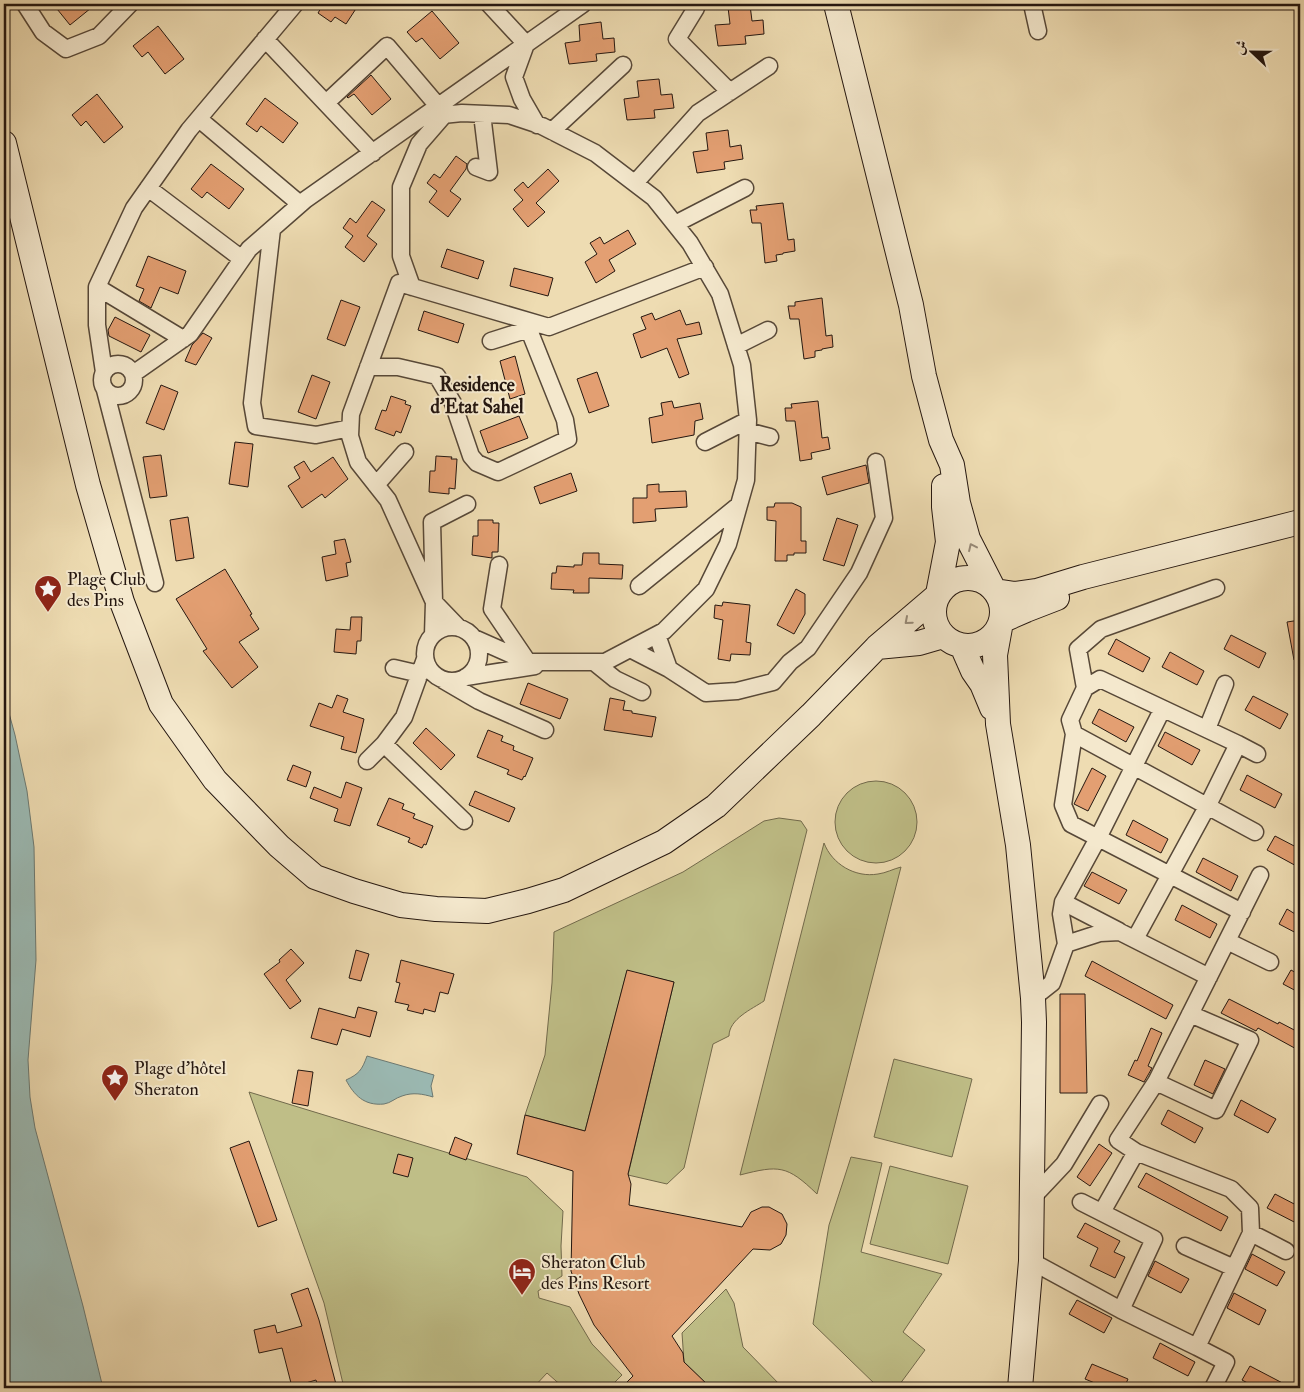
<svg xmlns="http://www.w3.org/2000/svg" width="1304" height="1392" font-family="'IM FELL Double Pica',Amiri,serif">
	<rect width="100%" height="100%" fill="#eedcb2"/>
	<filter id="stains"><feTurbulence type="fractalNoise" baseFrequency=".004" numOctaves="4"/><feColorMatrix values="0 0 0 0 .2 0 0 0 0 .09 0 0 0 0 .02 0 0 0 .5 -.17"/></filter>
	<radialGradient id="worn" r=".72"><stop offset=".6" stop-color="#630" stop-opacity="0"/><stop offset="1" stop-color="#630" stop-opacity=".3"/></radialGradient>
	<path fill="#bfbe87" stroke="#726a4c" d="M835 822a41 41 0 1 1 82 0a41 41 0 1 1-82 0Z
		M779,818l22,3 6,9 -43,171c-12,8 -35,18 -35,35l-16,8 -29,124 -17,16 -39,-9 46,-193 -47,-11 -42,160 -60,-16 20,-60 7,-72 2,-51 129,-60 81,-51z
		M824,843c8,21 31,35 54,31 8,-1 15,-5 23,-7l-84,327c-30,-29 -38,-29 -77,-19z
		M894,1059l78,20 -20,78 -78,-20z
		M249,1092l278,85 36,34 -2,35 1,30 -24,15 1,7 31,9 22,37 30,31 -13,13h-45l-17,-15 -14,15h-189l-20,-85z
		M851,1157l31,6 -21,89 81,22 -39,58 22,18 -28,38h-18l-66,-64 16,-99z
		M890,1166l78,20 -20,78 -78,-20z
		M726,1289l8,14 9,44 40,41h-72l-27,-26 -2,-29z"/>
	<path fill="#9bbab4" stroke="#6c7972" d="M4,695l11,40 12,56 7,56 2,113 -8,100 2,37 5,31 48,178 20,82h-99z
		M367,1056l67,19 -3,11 2,11c-10,-3 -20,-5 -31,-1 -7,2 -11,7 -18,8 -20,2 -30,-9 -38,-24 13,-6 16,-10 21,-24z"/>
	<path fill="#e39f72" stroke="#251710" d="M53,4h43l-26,21z
		M314,4h45l-13,20 -11,-7 -4,5 -13,-9 3,-5z
		M750,5l2,16 11,-1 1,14 -19,2 1,8 -28,2 -3,-21 15,-1 -2,-17z
		M432,11l27,32 -19,16 -18,-21 -6,4 -9,-10z
		M601,22l2,17 11,-1 1,14 -19,2 1,7 -28,3 -4,-21 15,-2 -1,-16z
		M158,26l26,33 -19,15 -17,-22 -6,5 -9,-11z
		M371,75l20,24 -19,16 -18,-21 -6,4 -1,-1z
		M659,79l2,16 11,-1 2,14 -20,2 1,8 -28,2 -3,-21 15,-2 -2,-16z
		M97,94l26,33 -19,16 -18,-22 -5,5 -9,-11z
		M265,98l33,25 -15,20 -22,-17 -4,6 -11,-8z
		M728,130l2,17 11,-2 2,14 -19,3 1,7 -28,4 -4,-21 15,-2 -2,-17z
		M456,156l11,8 -1,5 -16,22 11,8 -13,18 -19,-15 8,-11 -10,-8 7,-9 6,4z
		M211,164l33,25 -15,20 -22,-17 -5,6 -11,-9z
		M548,169l11,12 -23,22 9,9 -17,15 -15,-18 10,-9 -9,-10 9,-8 5,6z
		M372,201l13,9 -18,26 10,8 -13,18 -19,-15 8,-11 -10,-8 7,-10 6,5z
		M783,203l5,37 6,-1 1,12 -12,2v1l-7,1 1,6 -12,2 -4,-40h-9l-2,-13h7l-1,-4z
		M628,230l8,14 -27,16 6,11 -19,12 -11,-21 12,-8 -7,-11 10,-6 4,7z
		M447,249l37,12 -6,18 -37,-12z
		M148,256l38,15 -8,23 -18,-7 -9,21 -12,-7 5,-12 -8,-3z
		M514,268l39,10 -5,18 -38,-10z
		M822,298l4,38 6,-1 1,12 -11,2v1l-7,1v6l-11,2 -5,-40h-9l-2,-13h7v-4z
		M341,300l19,7 -15,39 -18,-7z
		M680,310l6,15 13,-3 3,12 -25,5 12,35 -10,4 -12,-30 -26,10 -8,-24 13,-5 -5,-12 11,-4 3,7z
		M424,311l40,13 -6,19 -40,-13z
		M115,317l35,18 -9,17 -32,-16 -1,-6z
		M203,333l9,5 -16,27 -11,-4 7,-16z
		M515,356l10,38 -15,5 -10,-38z
		M597,372l12,34 -20,7 -12,-34z
		M312,375l18,7 -14,37 -18,-7z
		M161,385l17,7 -14,38 -18,-7z
		M391,396l15,5 -1,3 6,2 -10,27 -5,-2 -2,5 -19,-7 7,-19 4,1z
		M672,401l2,7 26,-5 3,16 -8,2 -1,14 -42,8 -3,-25 14,-3 -2,-12z
		M818,401l4,37 6,-1 2,12 -19,4 1,6 -12,2 -5,-40h-9l-1,-13h7l-1,-4z
		M519,416l9,22 -40,15 -8,-22z
		M235,442l18,2 -5,43 -19,-3z
		M161,455l6,41 -17,2 -7,-41z
		M436,456l16,1 -1,2h6l-2,30 -6,-1v6l-20,-2 1,-21h5z
		M333,457l15,22 -23,19 -3,-4 -20,14 -14,-22 12,-8 -6,-11 10,-6 7,11z
		M866,465l3,18 -42,12 -5,-18z
		M571,473l6,18 -37,13 -6,-17z
		M659,484v8l27,-1 1,16 -32,2 1,12 -23,2v-25h14v-13z
		M775,503h17l9,4v34h5v12h-12v2h-7v6h-12l1,-40 -9,-1v-13h7z
		M188,517l6,41 -18,3 -6,-41z
		M837,518l21,7 -14,41 -21,-6z
		M478,520h15v3h6l-1,29h-6v6l-20,-3 1,-19h5z
		M345,539l6,23 -5,1 2,13 -22,5 -4,-24 14,-3 -2,-13z
		M583,553h16v11l24,1 -1,14 -33,-1v15h-16l1,-3 -23,-1 1,-16h4l1,-7 17,1v-2h8z
		M225,569l27,45 -2,1 9,14 -20,13 19,25 -26,21 -29,-37 4,-2 -31,-50z
		M796,589l9,5v20l-11,20 -17,-9z
		M723,602l27,3 -4,37 5,1 -1,12 -19,-1 -1,7 -12,-2 5,-39 -9,-2 1,-13 7,1z
		M351,617h11l-1,24h-4l-1,13 -22,-2 2,-23 14,1z
		M1300,620v40h-6l-7,-38z
		M1231,635l35,18 -7,15 -35,-19z
		M1116,639l34,19 -7,14 -35,-18z
		M1170,652l34,19 -7,14 -35,-18z
		M528,683l40,16 -8,20 -40,-15z
		M337,695l11,4 -5,13 21,7 -8,34 -15,-4 3,-12 -34,-11 9,-23 13,5z
		M1253,696l35,18 -8,15 -35,-19z
		M610,698l15,3 -2,9 9,1v2l24,4 -4,20 -48,-7z
		M1099,709l35,18 -8,15 -34,-19z
		M426,728l29,27 -14,15 -28,-27z
		M488,730l15,6 -2,5 13,5 -1,4 20,8 -8,19 -1,-1 -2,4 -15,-6 2,-4 -32,-13z
		M1165,732l35,18 -8,15 -34,-19z
		M293,765l18,7 -5,15 -19,-7z
		M1092,768l14,8 -18,35 -14,-7z
		M1247,775l35,19 -7,14 -35,-18z
		M346,782l16,6 -12,38 -16,-5 4,-12 -28,-11 4,-11 27,11z
		M475,791l40,17 -6,14 -40,-17z
		M389,798l15,6 -2,5 13,5 -2,4 20,8 -7,19 -2,-1 -2,4 -14,-6 2,-4 -33,-13z
		M1133,820l35,19 -7,14 -35,-18z
		M1275,836l25,13v19l-33,-18z
		M1203,858l35,18 -7,15 -35,-19z
		M1092,872l35,18 -8,14 -35,-18z
		M1182,905l35,19 -7,14 -35,-18z
		M1287,909l13,8v18l-21,-11z
		M291,949l13,14 -18,17 15,21 -11,8 -26,-35 16,-12 -1,-2z
		M356,950l13,4 -8,27 -12,-3z
		M401,960l53,14 -6,20 -8,-2 -5,20 -11,-3 -1,5 -16,-4 2,-5 -14,-3 5,-19 -4,-1z
		M1092,961l81,44 -7,14 -81,-43z
		M627,970l47,12 -46,192 3,10 -2,21 113,22 9,-15 11,-5h7l13,7 5,10 -1,11 -5,9 -11,6 -17,-1 -81,87 11,17 1,9 27,26h-90l12,-12 -39,-51 -15,-31 -8,-23 2,-100 -56,-17 8,-39 60,16z
		M1291,970l9,5v18l-17,-9z
		M1060,994h25l2,99h-27z
		M1229,999l49,25 1,-2 21,11v18l-42,-23 -2,3 -35,-18z
		M358,1007l19,5 -7,25 -28,-8 -5,16 -26,-7 8,-30 36,10z
		M1151,1028l11,5 -14,33 4,2 -8,14 -16,-7 7,-15 2,1z
		M1205,1060l20,9 -12,25 -19,-9z
		M298,1070l15,2 -5,34 -16,-3z
		M1241,1100l35,19 -8,14 -34,-18z
		M1168,1110l35,18 -8,15 -34,-19z
		M455,1137l17,7 -6,16 -17,-6z
		M249,1141l28,79 -19,7 -28,-79z
		M1099,1144l13,9 -22,33 -13,-9z
		M398,1154l15,4 -5,19 -15,-4z
		M1146,1173l82,44 -7,14 -83,-44z
		M1275,1194l25,13v18l-33,-17z
		M1085,1223l35,18 -6,11 11,5 -10,21 -25,-12 8,-18 -21,-11z
		M1252,1254l33,18 -8,14 -32,-17z
		M1155,1261l34,18 -8,14 -33,-17z
		M308,1288l11,32 18,68h-19l-2,-8 -24,7 -10,-39 -23,5 -5,-23 21,-5 2,8 25,-7 -11,-32z
		M1234,1293l32,17 -7,15 -32,-17z
		M1077,1300l35,18 -8,15 -35,-19z
		M1160,1343l35,19 -7,14 -35,-18z
		M1092,1364l36,15 -4,9h-17l-22,-9z
		M1250,1366l42,22h-35l-15,-8z"/>
	<g fill="none" stroke-linecap="round" stroke-linejoin="round">
		<defs>
			<path id="minor" d="M25,4l18,28 23,17 33,-13 31,-32
				M489,4l37,40 -12,33 8,22 15,26
				M1032,4l6,27
				M696,8l-19,31 53,53
				M265,39l108,114
				M326,103l61,-57 51,60
				M423,117l39,-4 47,2 33,11 53,27 59,45 36,45 30,51 22,71 6,55 -2,60 -18,64 -22,45 -42,42 -59,31h-77l-54,-24
				M199,119l101,85
				M552,131l71,-66
				M476,167l13,5 -7,-58
				M635,183l63,-70 71,-47
				M148,188l94,71
				M675,224l70,-36
				M272,229l-20,174 4,23 60,9 34,-7
				M97,287l86,52
				M412,287l-11,-31v-69l18,-43 26,-30
				M491,341l38,-12
				M736,346l32,-16
				M102 380a16 16 0 1 1 32 0a16 16 0 1 1-32 0Z
				M368,367h30l39,9 16,27 18,53 6,7 21,9 70,-33 -3,-19 -40,-100
				M104,372l-7,-47v-38l37,-79 55,-78 106,-126
				M133,374l57,-40 59,-85 56,-49 278,-196
				M105,390l50,193
				M747,431l23,6
				M705,442l43,-22
				M376,485l29,-33
				M499,565l-7,44 36,53
				M639,586l100,-81
				M425 654a27 27 0 1 1 54 0a27 27 0 1 1-54 0Z
				M459,628l-25,-26 -46,-102 -30,-38 -8,-26 1,-22 48,-131 150,44 156,-60
				M433,635l1,-33 -2,-80 35,-18
				M630,649l39,20 -12,-34
				M425,659l-21,58 -20,27 80,77
				M594,662l21,17 27,13
				M394,668l26,6
				M669,669l37,24 31,-2 36,-9 17,-20 18,-14 51,-75 25,-55 -8,-56
				M466,677l69,-11
				M443,680l36,21 66,29
				M1085,688l-7,-39 23,-20 115,-41
				M1207,729l18,-45
				M1074,734l-11,71 8,19 171,88
				M1238,744l19,10
				M367,761l17,-17
				M1063,902l56,29
				M1135,939l73,-134 30,-61 -138,-65 -15,9 -15,32 4,14 181,98
				M1227,941l43,21
				M1066,944l-5,-30 2,-12 35,-64 64,-128
				M1033,998l19,-15 14,-39 34,-11 20,-1 89,45
				M1156,1082l60,28 34,-70 -60,-26
				M1032,1198l32,-34 36,-60
				M1081,1202l73,37 -33,71
				M1102,1212l34,-60
				M1251,1233l35,18
				M1185,1246l49,22
				M1031,1261l90,49 76,37
				M1213,1388l13,-26 -29,-15 54,-114 -1,-25 -19,-19 -95,-37 -18,-12 38,-58 104,-207"/>
			<path id="secondary" d="M836,4l75,301 13,71 17,64 11,25 6,38 10,36 26,51
				M4,143l84,342 34,117 39,102 54,76 64,66 36,31 39,14 47,14 35,4 51,2 41,-10 36,-11 100,-48 52,-36 95,-91 66,-68 61,-52
				M934 612a34 34 0 1 1 68 0a34 34 0 1 1-68 0Z
				M995,591l20,3 22,-3 46,-14 217,-55
				M938,594l10,-52 -4,-35v-21
				M1001,621l25,-11 31,-12
				M1001,622l-6,33 3,69 20,121 15,153 1,24 -3,239 -11,127
				M962,646l11,25 9,13 10,24
				M877,647l42,-4 24,-7"/>
		</defs>
		<use href="#minor" stroke="#574838" stroke-width="19"/>
		<use href="#secondary" stroke="#251710" stroke-width="26"/>
		<use href="#minor" stroke="#f4e8cd" stroke-width="16"/>
		<use href="#secondary" stroke="#f4e8cd" stroke-width="24"/>
	</g>
	<defs><path id="oneway-chevron" d="M-2-3.5L2.5 0L-2 3.5" fill="none" stroke-width="1.6" stroke-linecap="round" stroke-linejoin="round" transform="scale(1.25)"/></defs>
	<g stroke="#978a78">
		<use href="#oneway-chevron" transform="translate(972 547) rotate(-115)"/>
		<use href="#oneway-chevron" transform="translate(908 621) rotate(139)"/>
	</g>
	<defs>
		<symbol id="sight-pin" viewBox="-11 -11 22 30"><path d="M0 17L-7.5 6A9.5 9.5 0 1 1 7.5 6Z" fill="#8f2418" stroke="#f4e8cd"/><path d="M0-6L1.8-2.2L6-1.7L2.9 1.2L3.7 5.4L0 3.3L-3.7 5.4L-2.9 1.2L-6-1.7L-1.8-2.2Z" fill="#fff"/></symbol>
		<symbol id="hotel-pin" viewBox="-11 -11 22 30"><path d="M0 17L-7.5 6A9.5 9.5 0 1 1 7.5 6Z" fill="#8f2418" stroke="#f4e8cd"/><path d="M-6-4.5h1.5V1H6V5H4.5V3h-9V5H-6ZM-4 0a1.8 1.8 0 1 1 3.6 0ZM.5 0V-2.5h3Q6-2.5 6 0Z" fill="#fff"/></symbol>
	</defs>
	<g fill-rule="evenodd">
		<use href="#sight-pin" x="32" y="573" width="32" height="43"/>
		<use href="#sight-pin" x="99" y="1062" width="32" height="43"/>
		<use href="#hotel-pin" x="506" y="1256" width="32" height="43"/>
	</g>
	<g text-anchor="middle" stroke-width="4" stroke-linejoin="round" paint-order="stroke">
		<g font-size="18" fill="#251710" stroke="#f4e8cd" text-anchor="start">
			<text x="67" y="585">Plage Club<tspan x="67" dy="21">des Pins</tspan></text>
			<text x="134" y="1074">Plage d'hôtel<tspan x="134" dy="21">Sheraton</tspan></text>
			<text x="541" y="1268">Sheraton Club<tspan x="541" dy="21">des Pins Resort</tspan></text>
		</g>
		<g font-size="19" font-weight="bold" fill="#251710" stroke="#f4e8cd">
			<text x="477" y="391">Residence<tspan x="477" dy="22">d'Etat Sahel</tspan></text>
		</g>
	</g>
	<rect width="1304" height="1392" fill="none" stroke="#eedcb2" stroke-width="20"/>
	<rect x="5" y="5" width="1294" height="1382" fill="none" stroke="#251710" stroke-width="2.5"/>
	<rect x="10" y="10" width="1284" height="1372" fill="none" stroke="#251710"/>
	<g transform="translate(1252 52) rotate(292)" stroke="#f4e8cd" stroke-width="4" paint-order="stroke">
	<path d="M0-4L9 19L0 12L-9 19Z" fill="#251710"/>
	<text y="-8" font-size="14" font-weight="bold" text-anchor="middle" fill="#251710">ش</text>
	</g>
	<rect width="100%" height="100%" filter="url(#stains)"/>
	<rect width="100%" height="100%" fill="url(#worn)"/>
</svg>
